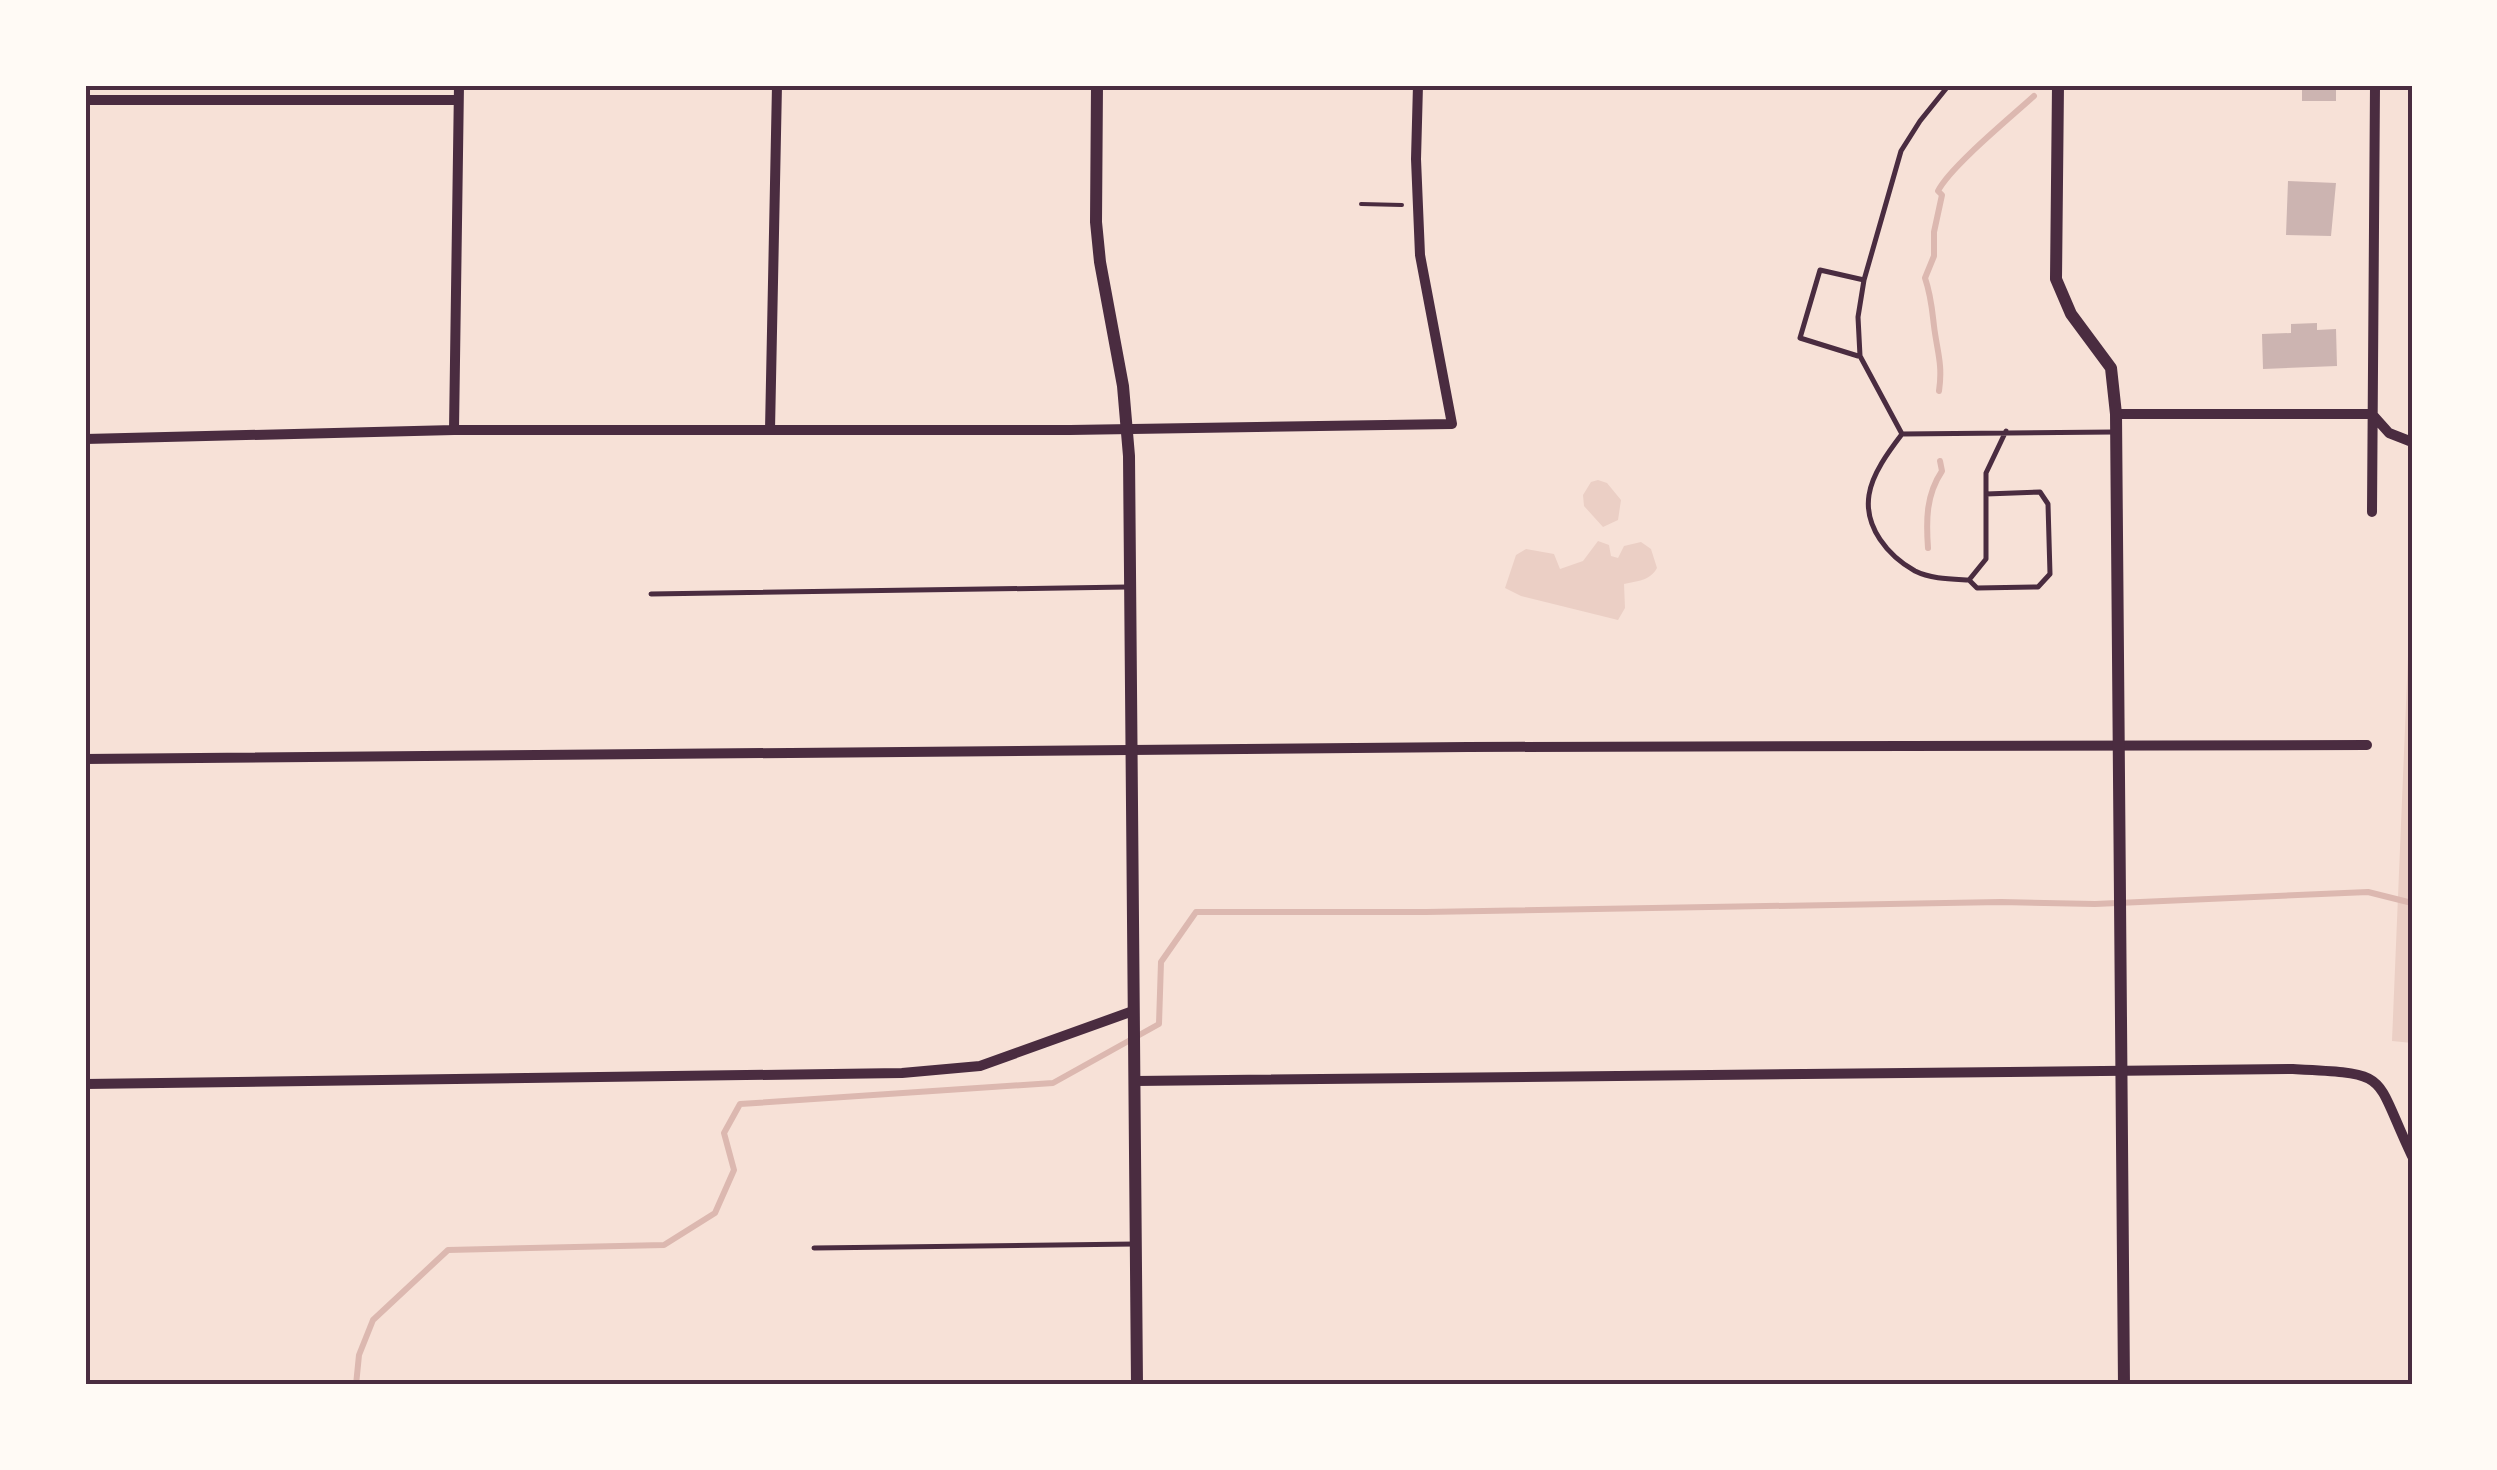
<svg xmlns="http://www.w3.org/2000/svg" width="2497" height="1470" font-family="Arial,sans-serif">
	<rect width="100%" height="100%" fill="#f7e1d7"/>
	<path fill="#ebcfc5" d="M1598,480l9,3 14,17 -3,20 -15,7 -19,-21 -1,-11 8,-13z
		M1598,541l11,4 2,11 7,2 6,-12 17,-4 10,7 6,19c-7,13 -20,13 -33,16l1,24 -7,12 -97,-24 -16,-8 11,-33 10,-6 28,5 6,15 23,-8z
		M2412,560v483l-20,-2z"/>
	<g fill="none" stroke-linecap="round" stroke-linejoin="round">
		<path stroke="#dcb8b0" stroke-width="6" d="M1939,391c4,-27 -2,-40 -5,-65 -2,-17 -3,-31 -9,-48l9,-22v-24l8,-37 -4,-4c12,-24 73,-74 96,-95
			M1928,548c-2,-28 -2,-53 14,-77l-2,-10
			M356,1385l3,-30 14,-35 75,-70 216,-5 51,-32 19,-43 -10,-37 16,-29 313,-21 106,-59 2,-62 35,-50h230l575,-10 94,2 273,-12 44,11"/>
	</g>
	<path fill="#ccb4b1" d="M2302,85h34v16h-34z
		M2288,181l48,2 -5,53 -45,-1z
		M2317,323v7l19,-1 1,37 -74,3 -1,-35 29,-1v-9z"/>
	<g fill="none" stroke-linecap="round" stroke-linejoin="round">
		<path stroke="#4a2c40" stroke-width="4" d="M1361,204l41,1"/>
		<path stroke="#4a2c40" stroke-width="5" d="M1858,356l-58,-18 20,-68 44,10
			M1902,434l-42,-78 -2,-39 6,-37 37,-129 19,-30 29,-36
			M1902,434c-13,17 -30,40 -33,61 -5,32 19,61 46,76 16,8 36,8 54,9l17,-21v-86l20,-42
			M1902,434l212,-2
			M1969,580l8,8 61,-1 12,-13 -2,-70 -8,-12 -54,2
			M651,594l476,-7
			M814,1248l321,-4"/>
		<path stroke="#4a2c40" stroke-width="10" d="M85,100h373
			M2116,414h256l17,19 23,9
			M454,430l5,-345
			M770,430l7,-345
			M85,439l369,-9h616l382,-6 -32,-169 -4,-96 2,-74
			M2372,512l3,-427
			M85,759l1383,-12 899,-2
			M1135,1081l1158,-12c100,5 79,3 119,87
			M85,1084l817,-11 78,-7 153,-55"/>
		<path stroke="#4a2c40" stroke-width="12" d="M1097,85l-1,137 4,40 23,124 6,70 8,929
			M2058,85l-2,194 15,35 40,54 5,46 8,971"/>
	</g>
	<rect width="2497" height="1470" fill="none" stroke="#fffaf5" stroke-width="175"/>
	<rect x="88" y="88" width="2322" height="1294" fill="none" stroke="#4a2c40" stroke-width="4"/>
</svg>
